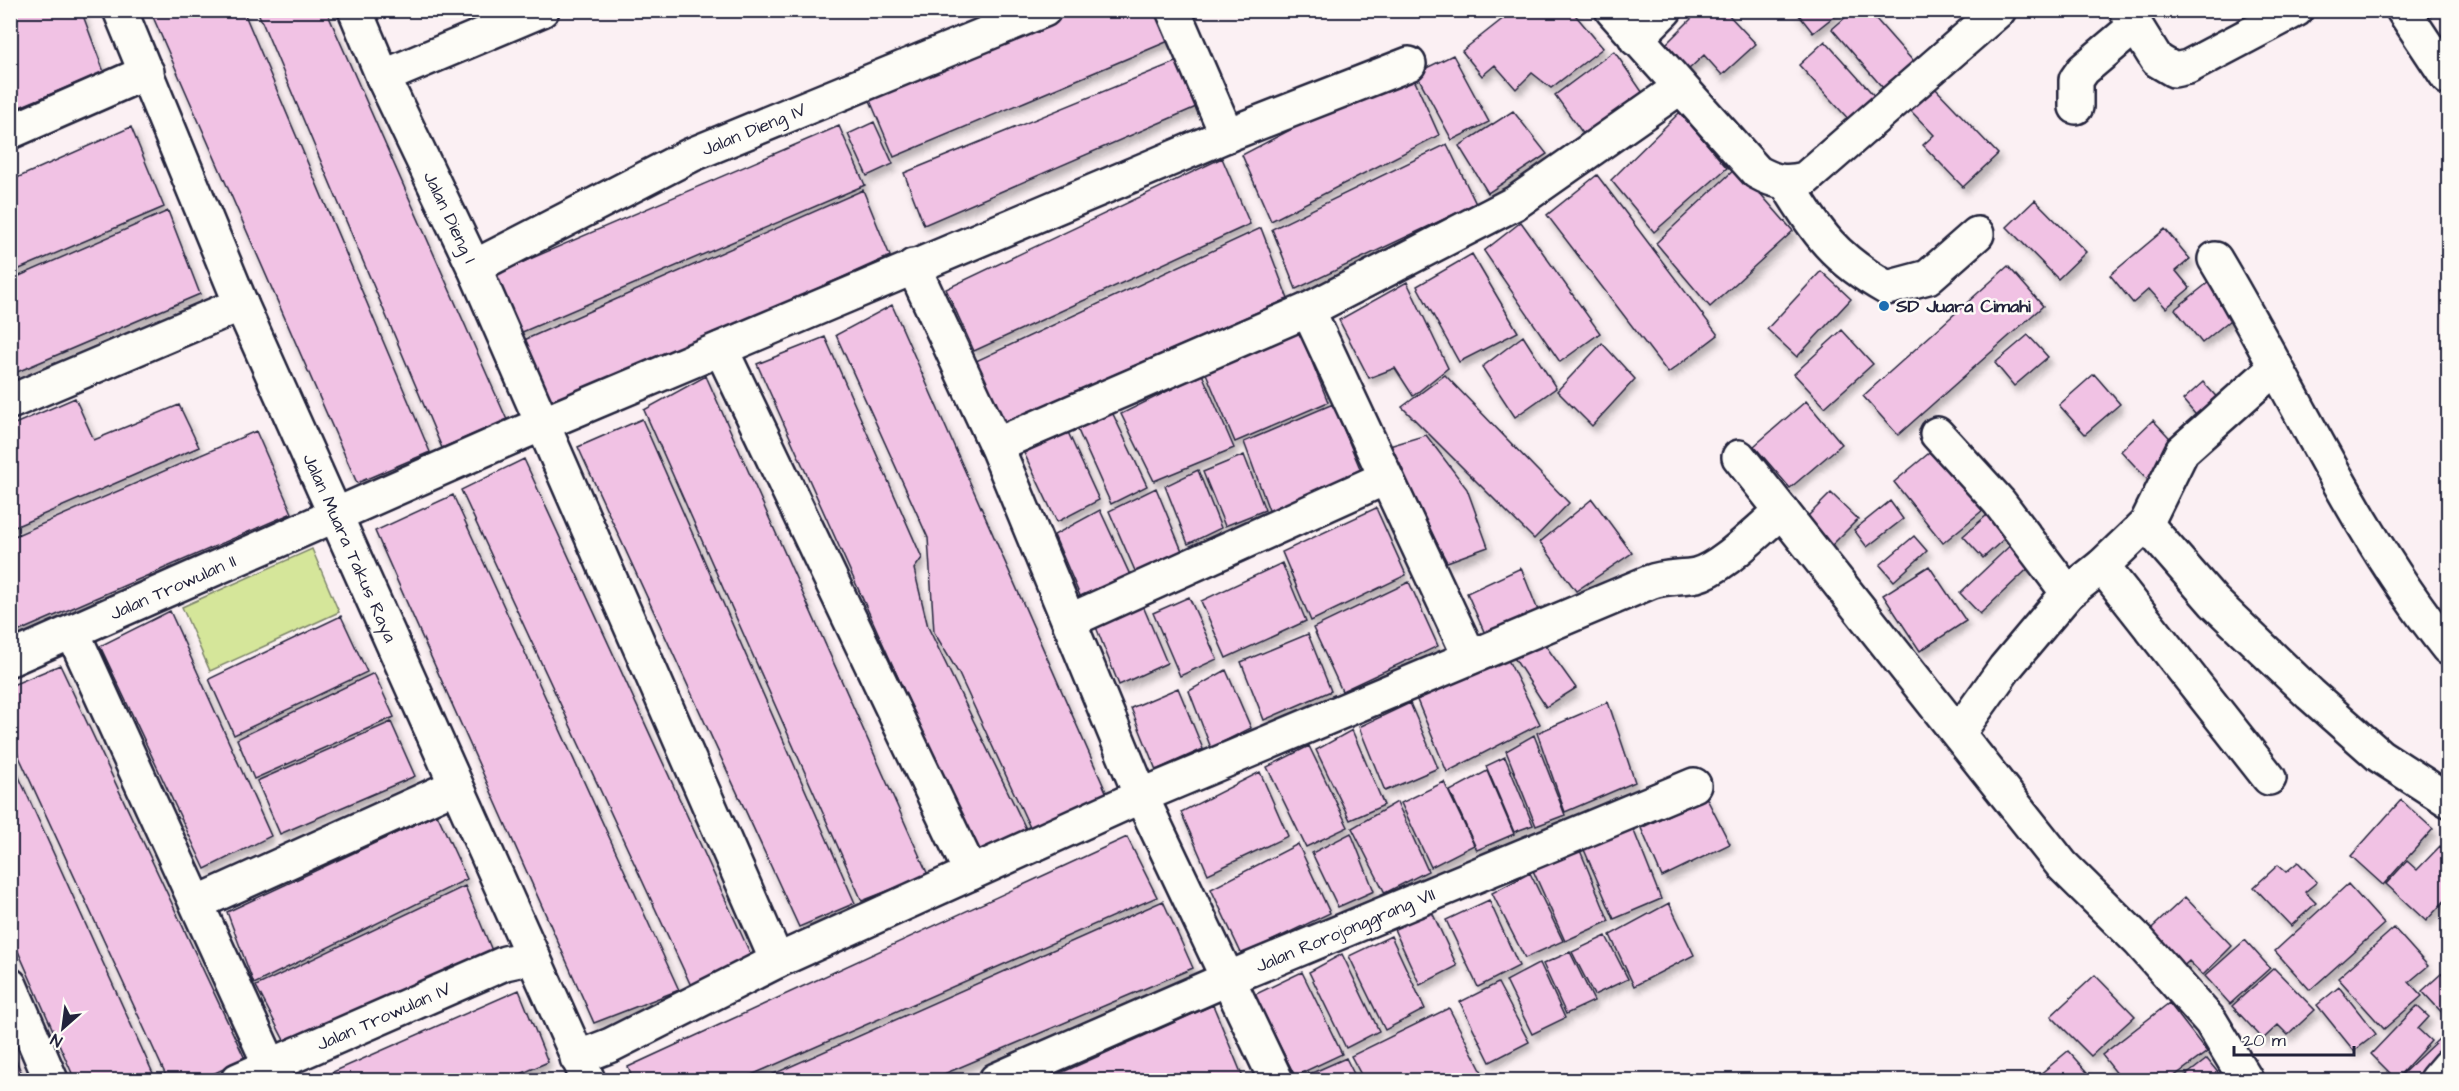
<svg xmlns="http://www.w3.org/2000/svg" width="2459" height="1091" font-family="'Architects Daughter',sans-serif">
	<defs>
		<filter id="shadow"><feDropShadow dx="3.5" dy="6" stdDeviation="3" flood-color="#0004"/></filter>
	</defs>
	<rect width="100%" height="100%" fill="#fbf0f3"/>
	<filter id="ink" filterUnits="userSpaceOnUse"><feTurbulence type="fractalNoise" baseFrequency=".0167" numOctaves="2"/><feDisplacementMap in="SourceGraphic" scale="12" xChannelSelector="R" yChannelSelector="G"/><feConvolveMatrix kernelMatrix="1 2 1 2 8 2 1 2 1" color-interpolation-filters="sRGB"/></filter>
	<g filter="url(#ink)">
		<path fill="#d5e69a" stroke="#7c846a" stroke-width="1.5" d="M312,549l27,63 -129,59 -28,-64z"/>
		<path fill="#f1c2e4" stroke="#22223b" stroke-width="1.5" filter="url(#shadow)" d="M26,10h55l23,62 -94,39v-94z
			M150,10h93l187,442 -73,31z
			M257,10h69l181,410 -65,28z
			M1060,10h98l13,30 -277,117 -25,-59z
			M1514,10h57l32,38 -52,40 -19,-15 -16,16 -21,-24 -13,11 -20,-25z
			M1700,10h24l32,34 -34,31 -18,-20 -16,15 -23,-25z
			M1795,10h41l2,3 -25,20z
			M1854,10h14l52,59 -31,26 -57,-66z
			M1825,41l53,59 -26,23 -53,-58z
			M1614,51l33,48 -60,40 -32,-44z
			M1453,55l36,67 -37,18 -36,-67z
			M1185,58l18,46 -279,121 -20,-52z
			M1409,68l30,67 -168,86 -29,-66z
			M1934,87l64,67 -35,33 -40,-42 11,-10 -24,-25z
			M1513,111l34,43 -59,39 -29,-47z
			M1680,112l47,56 -73,64 -43,-52z
			M874,122l19,42 -26,12 -19,-42z
			M839,126l26,59 -345,148 -25,-59z
			M131,127l33,80 -154,66v-92z
			M1447,144l29,60 -180,85 -24,-60z
			M1222,158l28,66 -276,127 -28,-62z
			M1737,167l56,64 -83,76 -54,-64z
			M1597,175l121,160 -50,38 -121,-158z
			M863,190l27,66 -339,152 -29,-67z
			M2035,200l51,52 -28,27 -51,-52z
			M168,211l32,83 -190,81v-95z
			M1521,222l79,111 -40,29 -76,-111z
			M1261,228l27,71 -285,124 -27,-62z
			M2165,229l25,30 -14,12 14,17 -24,20 -17,-19 -16,14 -23,-28z
			M1472,254l46,78 -59,30 -42,-76z
			M2008,266l35,40 -145,129 -35,-39z
			M1821,271l30,28 -54,58 -30,-28z
			M1407,282l41,86 -35,28 -18,-28 -26,10 -30,-58z
			M2209,282l26,34 -33,27 -27,-34z
			M892,305l215,489 -74,40 -74,-160 -25,-42 -6,-94 -92,-203z
			M1842,330l31,34 -48,43 -31,-33z
			M1300,332l28,70 -93,40 -30,-71z
			M2028,335l20,22 -34,29 -19,-23z
			M1523,336l33,52 -41,29 -33,-50z
			M825,337l97,221 -8,11 14,58 99,204 -49,24 -221,-491z
			M1602,343l33,36 -43,47 -35,-35z
			M1202,374l32,74 -80,33 -33,-67z
			M2094,374l26,30 -35,30 -26,-29z
			M1445,375l124,128 -35,36 -132,-132z
			M706,376l222,499 -66,26 -218,-491z
			M2203,382l19,21 -21,18 -18,-21z
			M75,398l19,42 85,-35 20,42 -189,82v-103z
			M1806,401l36,43 -52,44 -36,-42z
			M1333,404l29,69 -92,40 -26,-71z
			M1112,412l35,74 -36,18 -34,-76z
			M642,419l213,484 -56,24 -221,-480z
			M2153,420l27,29 -32,31 -27,-29z
			M1067,430l32,70 -42,22 -33,-69z
			M256,431l36,82 -282,122v-97z
			M1426,435l41,54 21,58 -41,15 -61,-115z
			M1934,449l49,61 -40,33 -49,-61z
			M1244,455l21,55 -40,16 -22,-54z
			M524,459l231,505 -62,26 -232,-500z
			M1198,470l23,58 -33,16 -23,-58z
			M1156,488l26,63 -46,22 -27,-62z
			M1831,493l27,26 -34,34 -27,-26z
			M453,495l226,495 -85,33 -219,-492z
			M1592,499l40,54 -56,38 -36,-49z
			M1890,501l13,18 -36,28 -13,-17z
			M1376,508l30,67 -95,46 -29,-69z
			M1995,508l20,21 -32,29 -20,-22z
			M1100,510l30,65 -49,23 -27,-63z
			M1914,536l13,15 -33,30 -14,-16z
			M2018,538l20,21 -58,55 -20,-21z
			M1282,563l24,58 -80,37 -25,-57z
			M1929,566l37,55 -46,30 -37,-56z
			M1521,568l18,45 -53,23 -19,-43z
			M1409,582l29,64 -96,45 -29,-63z
			M1189,597l28,62 -37,17 -27,-63z
			M1143,606l24,57 -48,22 -23,-58z
			M170,611l101,225 -66,33 -105,-223z
			M341,616l26,56 -133,63 -25,-56z
			M1308,634l23,57 -67,29 -23,-58z
			M1538,635l38,53 -30,19 -37,-57z
			M1504,652l36,72 -93,48 -30,-72z
			M60,665l185,394 -45,21h-32l-158,-343v-51z
			M1226,670l25,58 -40,20 -22,-57z
			M374,673l20,44 -140,62 -17,-40z
			M1178,688l25,61 -47,21 -25,-62z
			M1608,702l27,80 -70,30 -28,-79z
			M1410,703l28,65 -53,23 -26,-64z
			M391,722l24,54 -135,58 -23,-53z
			M1352,730l32,75 -34,15 -34,-70z
			M1534,735l31,80 -29,11 -30,-75z
			M1309,746l39,81 -42,20 -39,-80z
			M10,757l146,323h-81l-65,-147z
			M1505,757l28,68 -19,7 -28,-66z
			M1487,771l27,63 -37,16 -27,-59z
			M1260,772l28,64 -80,38 -27,-62z
			M1444,782l30,63 -43,22 -30,-64z
			M1706,797l24,47 -68,33 -21,-49z
			M2401,800l32,29 -50,56 -32,-29z
			M1397,802l31,69 -43,22 -33,-65z
			M437,814l30,65 -213,105 -27,-72z
			M1632,826l29,73 -47,20 -32,-74z
			M1351,833l23,58 -36,16 -26,-54z
			M1127,837l30,60 -417,183h-107l-5,-13z
			M1577,843l32,78 -44,20 -34,-75z
			M1298,844l32,69 -88,42 -31,-66z
			M2440,846l8,8v43l-22,24 -40,-37 21,-23 10,9z
			M2298,862l19,20 -12,10 11,11 -25,23 -37,-39 24,-22 8,7z
			M1530,873l33,68 -38,17 -33,-65z
			M2348,884l36,40 -74,66 -35,-39z
			M465,886l28,67 -206,93 -31,-60z
			M2185,897l47,49 -29,29 -14,-14 -15,14 -34,-36z
			M1489,900l30,66 -41,21 -32,-67z
			M1163,901l30,67 -263,112h-170z
			M1669,903l25,52 -60,31 -24,-51z
			M1431,910l26,56 -37,19 -26,-56z
			M2394,928l34,38 -19,16 13,14 -38,33 -46,-51z
			M1391,936l34,73 -40,21 -36,-74z
			M1606,936l22,43 -34,16 -22,-43z
			M2245,940l25,28 -40,36 -25,-28z
			M1570,952l24,49 -28,13 -23,-50z
			M1342,954l37,77 -33,17 -37,-76z
			M1540,963l25,55 -33,16 -26,-53z
			M2274,968l41,42 -27,25 -10,-10 -15,14 -31,-33z
			M1302,972l40,82 -47,22 -41,-81z
			M2442,973l6,6v40l-26,-28z
			M2095,975l40,41 -44,40 -40,-40z
			M1498,983l31,59 -39,20 -30,-60z
			M2339,987l37,47 -22,17 -37,-46z
			M519,990l29,72 -41,18h-192z
			M2169,1003l38,49 -38,28h-47l-20,-25z
			M1213,1005l31,75h-199z
			M2417,1006l12,11 -11,12 13,12 -35,38 -25,-25z
			M1449,1008l36,70 -6,2h-115l-13,-24z
			M2443,1035l5,6v18l-22,21h-30z
			M10,1048l15,32h-15z
			M2068,1051l26,29h-61z
			M1346,1058l11,22h-61z
			M2207,1059l17,21h-44z"/>
		<g fill="none" stroke-linecap="round" stroke-linejoin="round">
			<defs>
				<g id="minor">
					<path id="s1" d="M120,10l121,294 347,776"/>
					<path id="s2" d="M355,10l28,67 91,190 303,694"/>
					<path d="M1173,10l54,125"/>
					<path d="M1612,10l145,162c18,10 28,12 48,7l194,-169"/>
					<path d="M2126,10l31,50 17,10 14,-3 108,-57"/>
					<path d="M2403,10l45,68"/>
					<path d="M1636,39l29,-29"/>
					<path d="M383,77l159,-67"/>
					<path d="M2076,107v-27l7,-10 52,-44"/>
					<path d="M10,132l137,-60"/>
					<path d="M1787,184c30,49 48,75 100,104l41,-11 49,-43"/>
					<path d="M2215,259c78,130 138,270 233,389"/>
					<path d="M913,266l83,179 145,351 135,284"/>
					<path id="s3" d="M474,267l217,-112 353,-145"/>
					<path d="M1308,310l162,347"/>
					<path d="M721,349l250,524"/>
					<path d="M10,402l231,-98"/>
					<path d="M1937,434l62,68 69,91"/>
					<path d="M996,445l312,-135 207,-107 164,-115"/>
					<path d="M1739,457l323,408 77,76 72,81 35,58"/>
					<path d="M2146,524l68,78 96,92 70,62 68,44"/>
					<path d="M2102,566l167,212"/>
					<path d="M1069,621l316,-143"/>
					<path d="M73,633l197,432"/>
					<path id="s4" d="M10,659l511,-226 706,-298 182,-71"/>
					<path d="M1959,732l46,-64 63,-75 34,-27 44,-42 36,-73 94,-84"/>
					<path d="M197,903l258,-117"/>
					<path d="M10,985l41,95"/>
					<path d="M577,1058l34,-13 166,-84 364,-165 509,-214c15,-6 30,-4 46,-7 27,-7 63,-46 86,-64"/>
					<path id="s5" d="M238,1080l267,-117 28,-6"/>
					<path id="s6" d="M996,1080l231,-101 467,-194"/>
				</g>
				<path id="major" d="M2436,1080l12,-14"/>
			</defs>
			<use href="#minor" stroke="#22223b" stroke-width="38"/>
			<use href="#major" stroke="#22223b" stroke-width="38"/>
			<use href="#minor" stroke="#fdfcf7" stroke-width="33"/>
			<use href="#major" stroke="#fdfcf7" stroke-width="33"/>
		</g>
	</g>
	<circle fill="#1f6fb2" stroke="#fdfcf7" stroke-width="2" cx="1884" cy="306" r="6"/>
	<g text-anchor="middle" stroke-width="5" stroke-linejoin="round" paint-order="stroke">
		<g font-size="18" fill="#22223b" stroke="#fdfcf7">
			<text dy="6" stroke="none"><textPath href="#s3" startOffset="312">Jalan Dieng IV</textPath></text>
			<text dy="6" stroke="none"><textPath href="#s2" startOffset="228">Jalan Dieng I</textPath></text>
			<text dy="6" stroke="none"><textPath href="#s1" startOffset="585">Jalan Muara Takus Raya</textPath></text>
			<text dy="6" stroke="none"><textPath href="#s4" startOffset="178">Jalan Trowulan II</textPath></text>
			<text dy="6" stroke="none"><textPath href="#s6" startOffset="380">Jalan Rorojonggrang VII</textPath></text>
			<text dy="6" stroke="none"><textPath href="#s5" startOffset="159">Jalan Trowulan IV</textPath></text>
		</g>
		<g font-size="18" font-weight="bold" fill="#22223b" stroke="#fdfcf7" text-anchor="start">
			<text x="1896" y="312">SD Juara Cimahi</text>
		</g>
	</g>
	<rect width="2459" height="1091" fill="none" stroke="#fdfcf7" stroke-width="36"/>
	<rect x="18" y="18" width="2423" height="1055" fill="none" stroke="#22223b" stroke-width="2" filter="url(#ink)"/>
	<g transform="translate(63 1028) rotate(208)" stroke="#fdfcf7" stroke-width="4.5" paint-order="stroke">
	<path d="M0-4.5L10 22L0 15L-10 22Z" fill="#22223b"/>
	<text y="-9" font-size="16" font-weight="bold" text-anchor="middle" fill="#22223b">N</text>
	</g>
	<path d="M2234 1046v9h120v-9" fill="none" stroke="#22223b" stroke-width="3"/>
	<text x="2243" y="1046" font-size="18" fill="#22223b" stroke="#fdfcf7" stroke-width="4.5" paint-order="stroke">20 m</text>
</svg>
